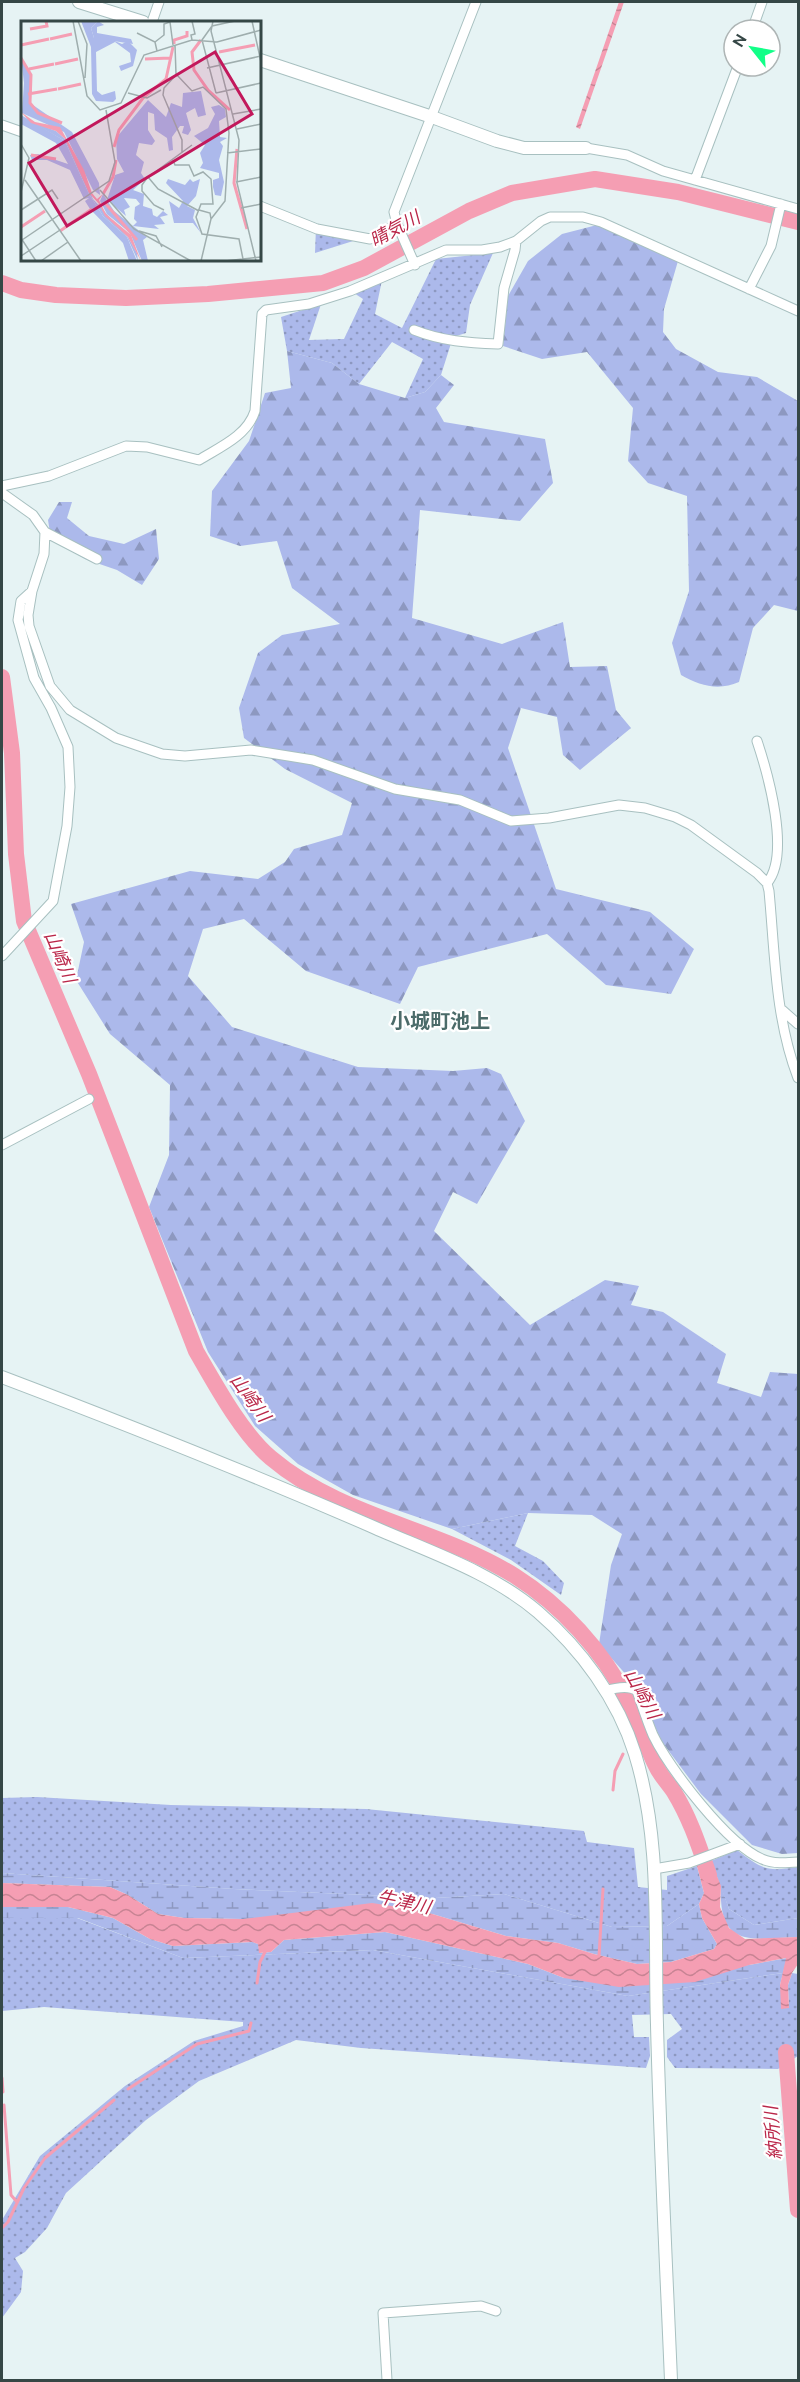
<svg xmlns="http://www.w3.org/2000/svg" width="800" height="2382" font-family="Ubuntu,'Noto Sans JP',sans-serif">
	<defs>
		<pattern id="grass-dots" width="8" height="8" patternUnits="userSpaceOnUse" patternTransform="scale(1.5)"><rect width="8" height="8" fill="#acb9eb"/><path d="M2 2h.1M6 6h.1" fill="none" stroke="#8d98c0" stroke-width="1.8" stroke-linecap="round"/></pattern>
		<pattern id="forest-firs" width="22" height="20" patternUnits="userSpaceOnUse" patternTransform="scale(1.5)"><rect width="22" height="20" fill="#acb9eb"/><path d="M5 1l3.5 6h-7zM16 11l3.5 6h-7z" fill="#8d98c0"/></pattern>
		<pattern id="wetland-marsh" width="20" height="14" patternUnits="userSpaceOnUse" patternTransform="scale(1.5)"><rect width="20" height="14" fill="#acb9eb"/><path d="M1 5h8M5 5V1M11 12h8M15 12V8" fill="none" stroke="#8d98c0"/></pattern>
		<pattern id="water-waves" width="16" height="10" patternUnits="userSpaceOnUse" patternTransform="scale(1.5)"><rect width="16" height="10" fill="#f59eb3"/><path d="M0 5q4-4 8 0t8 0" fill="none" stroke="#c78393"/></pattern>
	</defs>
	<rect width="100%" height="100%" fill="#e6f3f4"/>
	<path fill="url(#grass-dots)" d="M316,227l53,9 -54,17z
		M493,253l-23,52 -4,28 -13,4 -12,38 -16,17 -20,6 18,-39 -31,-17 -33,42 -27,-21 -45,-12 -6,-34 40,-13 -12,36 35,-1 19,-40 -9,-6 28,-13 -7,34 27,14 34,-69z
		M528,1513l-13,33 28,15 21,22 -3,12 -50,-35 -59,-31z
		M37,1797l134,8 195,4 218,22 3,11 47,6 4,39 29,3v-14l30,-10 7,27 -5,11 -32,22 -55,1 -108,-33 -69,4 -201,-9 -232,-16v-75z
		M737,1850c25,19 29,22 61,17v51l-44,7 -25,-16 -18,-48z
		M2,1918h75l106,40 190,-8 255,46 155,-23 -3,12 9,23 -1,-23 4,-12 6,1v82l-20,13 -103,-1 -8,-11v-17l15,-11 -11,-15 -39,1 2,22h15l1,19 -4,12 -285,-20 -65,-8 -97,41 -53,39 -80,73 -19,35 -22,24 -10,6 8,13 -2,21 -19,26v-98l38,-64 85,-70 69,-45 49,-15v-4l-199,-15 -42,4z"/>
	<path fill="url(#forest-firs)" d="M597,225l81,36 -14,48 -1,23 13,17 42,23 39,5 41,24v210l-24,-6 -21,23 -14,54c-20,9 -39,4 -58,-7l-9,-32 17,-52 -2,-95 -39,-13 -20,-22 5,-53 -46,-56 -45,7 -39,-13 5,-50 20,-35 34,-27z
		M287,351l45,12 27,21 46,14 20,-6 16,-17 13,10 -18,23 8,14 101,17 8,44 -33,38 -100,-11 -8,108 90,26 61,-22 7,45 37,-1 9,44 15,18 -51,42 -17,-15 -6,-38 -36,-9 -13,40 48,141 94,23 44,37 -23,45 -65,-9 -59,-51 -129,33 -18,37 -94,-33 -62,-52 -41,10 -15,47 44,51 126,40 95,4 34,-3 14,6 24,47 -48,83 -24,-12 -19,39 96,94 75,-45 34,6 -8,19 32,7 63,42 -9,29 44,14 9,-25 28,2v479l-16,1 -30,-9 -51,-51 -39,-52 -26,-56 -37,-42 12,-79 11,-31 -30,-19 -64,-2 -76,16 -99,-34 -55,-31 -43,-38 -47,-74 -59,-145 20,-52 1,-70 -60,-51 -34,-54 8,-38 -13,-38 119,-33 68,8 27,-17 9,-13 48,-14 10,-32 -67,-34 -41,-31 -5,-30 19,-55 24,-18 58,-11 -48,-36 -15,-47 -37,5 -30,-10 2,-45 37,-50 16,-48 26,-5z
		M59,502h13l-5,16 22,18 35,8 32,-15 3,30 -17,26 -25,-15 -32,-11 -34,-20 -3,-19z"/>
	<path fill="url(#wetland-marsh)" d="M2,1873l232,16 201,9 69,-4 108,33 55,-1 32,-22 3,14 15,26 -3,5 -43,13 -34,2 -43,-10 -36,-11 -52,-7 -87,-26 -176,9 -59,-1 -26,-4 -30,-19 -18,-8 -108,-4z
		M721,1886l8,23 25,16 44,-7v19c-47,2 -80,12 -77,-51z
		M2,1907h66l45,11 37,21 23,7 80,-4 5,2 2,9 11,-1 13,-12 101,-8 143,32 36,14 185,-13 38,-7 -4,15 -155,23 -255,-46 -190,8 -105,-40h-76z"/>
	<path fill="url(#water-waves)" d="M619,2h5l-44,127 -4,-2z
		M711,1861l10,25 -1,21 9,21 16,11 53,-2v27l-6,9 -4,12 1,23 -8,1 -1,-24 6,-27 -37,7 -54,17 -76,5 -55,-9 -36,-14 -143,-32 -101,8 -13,12 -12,1 -1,-9 -6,-2 -79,4 -23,-7 -37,-21 -45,-11h-66v-24l108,4 18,8 30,19 26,4 59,1 129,-16 47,7 87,26 52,7 36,11 43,10 34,-2 43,-13 3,-5 -15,-26 -3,-14 5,-11 -7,-27z"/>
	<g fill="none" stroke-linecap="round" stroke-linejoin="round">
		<path stroke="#f59eb3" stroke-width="3" d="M613,1790l2,-19 8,-17
			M599,1956l4,-67
			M257,1983l3,-21 6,-12
			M2,2078l1,14
			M128,2089l69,-45 52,-13 2,-8
			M4,2105l7,90 6,7
			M790,2107l8,-5
			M2,2228l6,-6 16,-34 21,-30 69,-58"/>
		<path stroke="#f59eb3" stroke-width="16" d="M2,283l19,7 35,5 70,3 82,-4 115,-11 41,-15 105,-57 43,-18 83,-14 83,13 120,30
			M2,677l10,76 4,101 8,67 65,153 107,277c19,33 46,83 75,107 71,60 167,70 244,118 46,29 88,75 112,123 11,21 18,45 29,67 4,9 12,17 18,26 16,26 25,54 35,83
			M786,2052l12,158"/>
		<defs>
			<path id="minor" d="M152,22l7,-20
				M752,30l10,-28
				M2,125l20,7
				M586,148l41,7 36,16 135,38
				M695,180l43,-114
				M260,206l57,23 53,10 27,-15
				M415,265l-18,-41 -3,-12 82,-210
				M749,289l22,-43 10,-42
				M414,330c28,11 54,13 84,14l6,-56 11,-38 1,-9
				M2,486l47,-10 77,-30 21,1 52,13c21,-13 48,-24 56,-49l7,-97 4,-4 43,-6 41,-13 96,-41h36l18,-3 16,-6 25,-20 9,-4h33l18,5 197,89
				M2,493l31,22 12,17 -1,22 -12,37 -4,24 1,11 21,60 20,24 46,28 46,16 23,2 66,-6 62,10 82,29 65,11 51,21 38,-3 70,-13 26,3 30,9 16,8 66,48 10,10 2,8c6,63 6,127 29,187
				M45,532l52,27
				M757,741c11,33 34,114 10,142
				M2,956l51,-55 14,-75 3,-39 -2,-40 -17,-39 -17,-30 -16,-58 3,-19 11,-10
				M782,1010l16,14
				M2,1145l87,-46
				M605,1691c10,-3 24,-6 32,0 5,14 10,30 16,44 16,33 75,110 109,124 11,5 24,4 36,3
				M654,1869l35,-6 51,-19
				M387,2380l-4,-67 98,-7 15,5"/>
			<path id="tertiary" d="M79,2l64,20
				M260,60l172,57 65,24 27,7h62
				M2,1377c124,47 247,96 369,149 56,25 119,45 167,86 43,37 80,87 97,142 27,87 19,180 22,271 3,118 9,237 14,355"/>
		</defs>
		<use href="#minor" stroke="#a8c0c0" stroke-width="11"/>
		<use href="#tertiary" stroke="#a8c0c0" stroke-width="14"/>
		<use href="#minor" stroke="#fff" stroke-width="9"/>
		<use href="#tertiary" stroke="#fff" stroke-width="12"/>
	</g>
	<g text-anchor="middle" stroke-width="4.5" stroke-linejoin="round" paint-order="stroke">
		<g font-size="18" font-style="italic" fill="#ba2749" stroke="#fff">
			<text transform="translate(395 229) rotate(-29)" y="6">晴気川</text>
			<text transform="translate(60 957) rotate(67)" y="6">山崎川</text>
			<text transform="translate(250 1398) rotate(54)" y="6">山崎川</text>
			<text transform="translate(642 1694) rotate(61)" y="6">山崎川</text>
			<text transform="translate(404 1902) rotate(12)" y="6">牛津川</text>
			<text transform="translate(773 2133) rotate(-95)" y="6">納所川</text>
		</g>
		<g font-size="20" font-weight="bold" fill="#4b6b69" stroke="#fff">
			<text x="440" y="1028">小城町池上</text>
		</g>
	</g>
	<g transform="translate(21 21)">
		<rect width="240" height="240" fill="#e6f3f4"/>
		<path d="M77,0l6,4 -7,2v6l34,6 2,5 -39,-6 -3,-10zM0,36l10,18 -1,28 42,29 27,51 1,12 -7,-5 -29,-58 -42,-19 2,-30zM0,94l44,26 24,53 14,22 24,21 10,24h-8l-6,-18 -33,-34 -5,-8 4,-3 -5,1 -14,-29 -23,-10h-15l-2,-5 8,-1 30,10 -12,-21 -35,-19zM82,173l11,17 33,26 -4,3 5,21h-6l-12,-28 -23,-19 -7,-13z" fill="#acb9eb"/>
		<path d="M60,0h17l-7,7 3,10 11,-1 17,7 6,-3 9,9 -4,16 -12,5 -2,-5 12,-4 -1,-9 -15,-11 -19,10 1,39 5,4 13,-4 1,8 -3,3 -17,-1 -4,-7 -1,-47zM180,70l5,24 -8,2 -3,-9 -9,5 5,17 -3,5 -6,-2 2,-7h-4l-8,11 1,13 -4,1 -2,-13 -12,-8 -1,-16 -6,-2v18l7,11 -3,4 -13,-2 -3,12 8,7 -3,11 4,6 -12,11 11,4 -1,12 9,3 1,6 4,2 6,-6 5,4 -8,2 5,7 -11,1 5,4 -26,-3 4,-4 -3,-3 1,-12 5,-3 -4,-5 -12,-1 6,9 -6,3 2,6 -19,-16 8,-25 9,-3 -7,-13 -1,-21 32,-38 18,17 5,-14 11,4 1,-14zM198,84l6,4 1,8 -7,4 1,16 7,1 -7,4 3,4 -4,14 5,22 -3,14 -6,-1 -2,-8v-7l6,-2v-5l-19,-5 3,-5 -3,-10 5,-8 -11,-9 14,-8 7,-14 -4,-7zM147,158l17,6 5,-6 3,3 7,-3 -4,17 -9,10 8,4 -2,8 8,15 -8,-10h-19l-5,-22 10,7 4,-7 -17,-18z" fill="#acb9eb"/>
		<path d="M12,102l10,3 13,5 9,8 17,33 11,27 35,38 9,16 1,8 -11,-24 -24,-21 -14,-22 -24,-53z" fill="#acb9eb"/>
		<path d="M0,91l14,10 25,5 24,43 8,23 5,6 6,-5 -4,6 7,14 25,21 10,26 -13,-24 -23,-21 -5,-10 -5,1 4,-3 -10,-11 -24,-54 -9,-8 -25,-8z" fill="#f59eb3"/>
		<path fill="none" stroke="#f59eb3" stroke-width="3" d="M9,8l17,-3 -1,-5M29,18l22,-5M180,19l-9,12 2,18 14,20 22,20M153,23v-4l13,-4v-5M0,24l28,-6M198,31l36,-7M0,37l10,17 -1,28 8,10 24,10M124,38l25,-1M34,43l23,-5M8,48l25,-5M37,68l23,-5M7,73l29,-5M93,126l5,-17 24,-32 23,-19 7,-32M216,128l-3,34 13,46M10,134l25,4M82,173l10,-17 3,-17M84,182l32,37M0,206l24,-16M39,210l32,-22"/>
		<path fill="none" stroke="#9faeae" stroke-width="1.5" d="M52,0l14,75 13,14 21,-7 23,-48 48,-15 25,2 44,-12M57,0l9,23 -2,34M192,0l-2,10 28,109 -2,43 19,78M231,0l9,41M149,1l3,23M116,12l18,9 2,9M171,19l-1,-5 4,-1 -3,-13M134,21l9,-7v-11l6,-2M154,24l1,29 16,17 11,-4 23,22 3,24 -4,68 -14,18M186,47l54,-12M155,54l-12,13 -1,7 19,45v13M107,72l19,5 14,-8M195,72l-14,-53 10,-14 23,-5M195,72l45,-10M212,93l28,-5M216,108l24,-5M0,123l8,14 -8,34M206,132l34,-4M152,139l2,5h14l5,11 9,-4 8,7 2,25h-12l-5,13 6,17 37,5 4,20M127,156l10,12 41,22M4,159l56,81M215,161l25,-5M79,169l34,39 57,32M220,187l20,-4M0,189l31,-20 6,9M143,189l-10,-5 -12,-14v-6l5,-7 45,-33M178,189l11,3 1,6 -10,42M118,210l17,5 6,11M0,217l15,23M1,219l87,-59 6,-19 -9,-52M0,235l39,-26M20,240l27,-19M204,240l36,-4"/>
		<path fill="#c2185b" fill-opacity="0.15" stroke="#c2185b" stroke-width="3" d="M194,31l37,62 -185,112 -38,-63z"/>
		<rect width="240" height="240" fill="none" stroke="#354746" stroke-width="3"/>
	</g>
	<rect width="800" height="2382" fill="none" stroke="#354746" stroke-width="6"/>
	<g transform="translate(752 48) rotate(301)"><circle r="28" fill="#ffffff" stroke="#aeb5b5" stroke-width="1.5"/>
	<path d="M0-4.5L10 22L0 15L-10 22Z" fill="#12ff88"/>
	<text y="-9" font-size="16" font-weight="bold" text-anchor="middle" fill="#354746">N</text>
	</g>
</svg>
